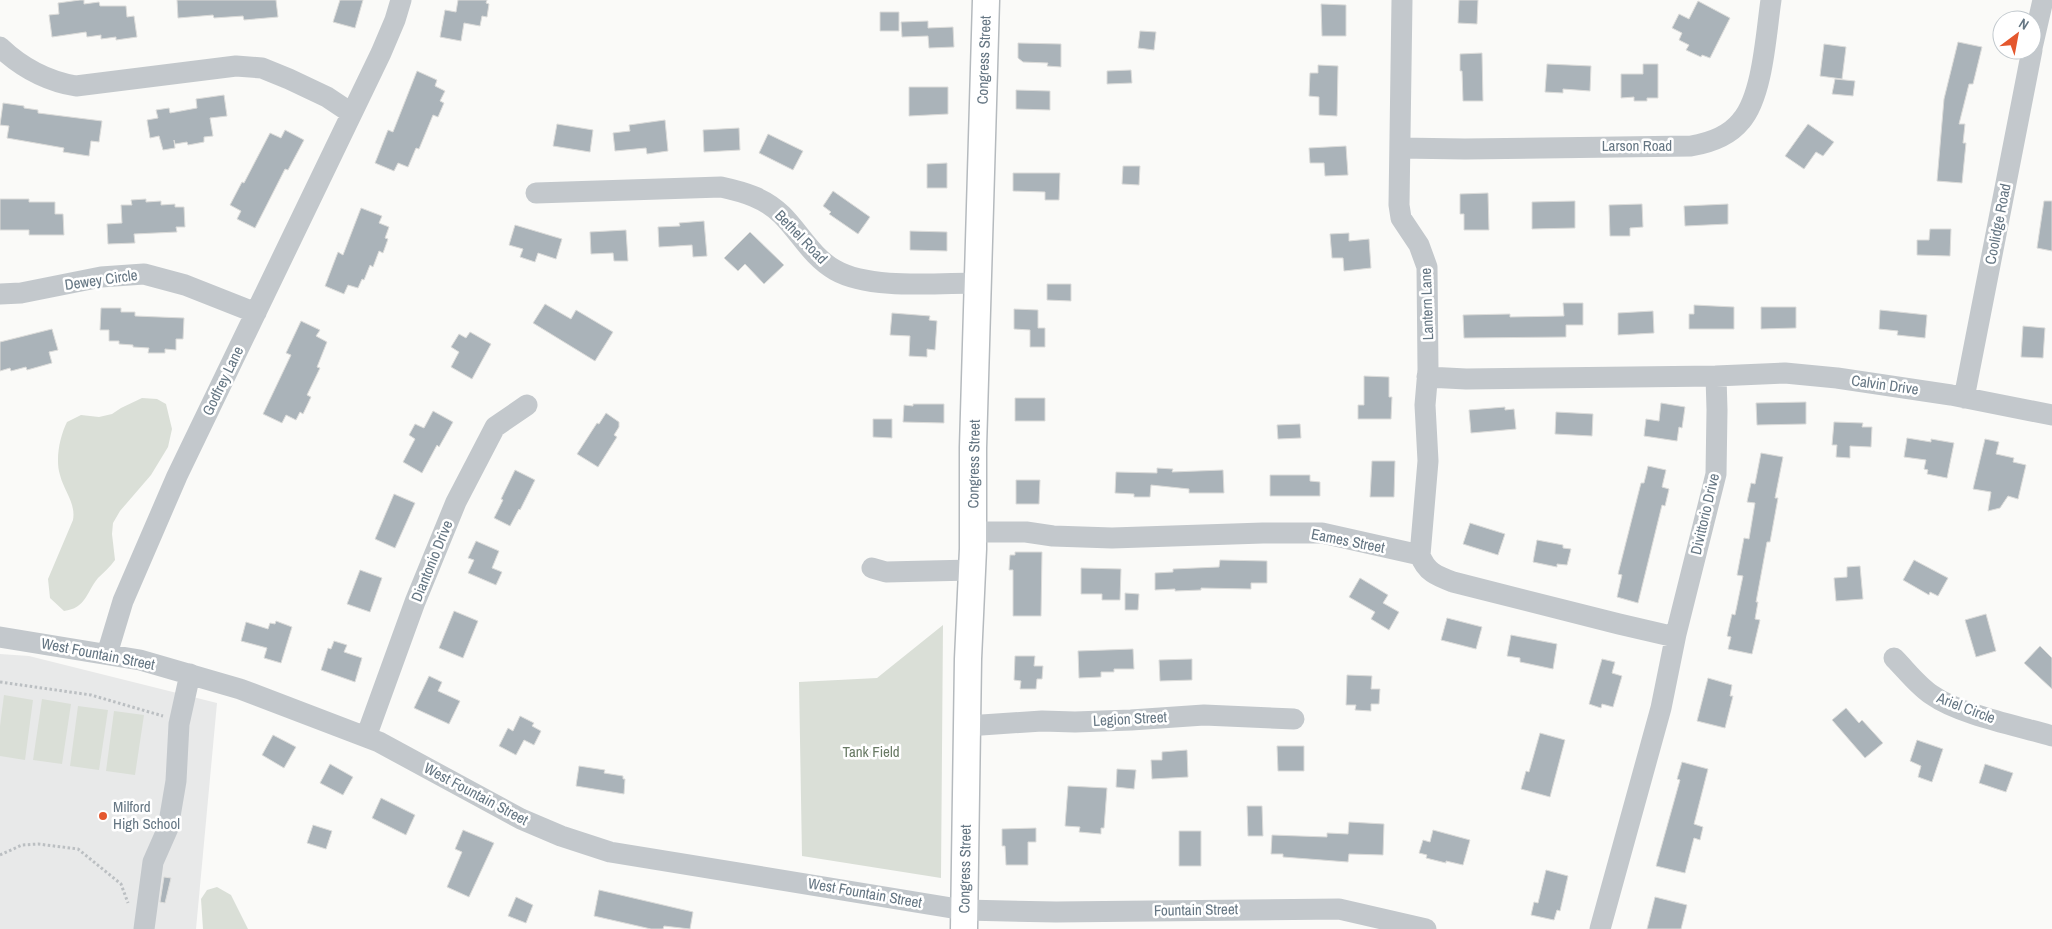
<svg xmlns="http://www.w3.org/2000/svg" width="2052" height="929" font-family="'Archivo Narrow',sans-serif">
	<rect width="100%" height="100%" fill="#fafaf8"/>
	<path fill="#e8e9e9" d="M0,654l29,2 188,47 -21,226h-196z"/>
	<path fill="#dadfd7" d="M142,398l15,1 9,5 6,25 -4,18 -17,28 -31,36 -7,12 -1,11 3,26c-5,7 -11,12 -17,18 -12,15 -12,30 -34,33l-14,-13 -2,-19 25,-59c3,-17 -9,-29 -13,-45 -5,-16 0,-39 7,-53l14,-7 18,2 13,-3 9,-6z
		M943,625l-2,253 -139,-22 -3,-174 78,-4z
		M4,695l29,5 -8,60 -25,-4v-30z
		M42,699l29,5 -9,60 -29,-4z
		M78,706l30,4 -9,60 -29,-4z
		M114,711l30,4 -9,60 -29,-4z
		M217,887l14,8 17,34h-45l-2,-30 6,-9z"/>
	<path fill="#aab3b9" stroke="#dcdcda" d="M80,0h4v4l15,-2 1,4h26l1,11 7,-1 3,21 -21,3v-3l-15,2v-4l-14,2 -1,-5 -34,5 -3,-22 10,-1 -1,-11z
		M177,0h99l2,17 -34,3 -1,-4 -29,2 -1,-3 -35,3z
		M340,0h23l-8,28 -22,-6z
		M458,0h29l-1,3 3,1 -2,13 -5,-1 -2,10 -16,-3 -3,18 -21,-4 5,-27 11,2z
		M1459,0h19l-1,24 -19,-1z
		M1698,1l32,17 -20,40 -8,-3 -1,2 -15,-7 3,-5 -10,-5 3,-7 -10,-5 7,-14 10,5z
		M1321,4l25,1v31h-24z
		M880,12h19v19h-19z
		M928,21v7l25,-1 1,20 -25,1 -1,-12 -26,1 -1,-15z
		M1140,31l16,1 -2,18 -16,-2z
		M1958,42l24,5 -9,37h-4l-10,40h6l-2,19h3l-4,40 -25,-2 7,-82z
		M1018,43l43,1v23l-14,-1 1,-3 -25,-1 -5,-4z
		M1824,44l22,3 -4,32 -22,-3z
		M1482,53l1,48h-20l-1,-30h-2v-17z
		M1547,64l44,2 -1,25 -27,-2v4l-18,-1z
		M1643,64h15v34h-11v3h-13v-4l-13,1v-24h22z
		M1318,65l20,1 -1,50 -18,-1v-18l-10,-1 1,-23h8z
		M1131,70l1,13 -25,1v-13z
		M417,71l20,9 -2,6 10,5 -5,10 4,2 -6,14 -5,-2 -14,34 -3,-1 -8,19 -10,-4 -4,8 -19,-8 13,-33 5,2z
		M1835,79l20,2 -2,15 -21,-2z
		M909,87h39v27l-39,2z
		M1016,90l34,1v19l-34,-1z
		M224,95l3,21 -17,2 3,18 -9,1v5l-16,3 -1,-3 -12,2 -1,-4 1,8 -12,2 -4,-14 -9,2 -3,-18 11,-2 -2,-8 13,-2 1,5 27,-5 -1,-9z
		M3,103l21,3v2l14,2v3l64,8 -3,21 -8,-1 -2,15 -26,-4 1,-4 -57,-10 2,-12 -9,-1z
		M665,120l3,31 -21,3 -1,-6 -31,3 -2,-18 17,-2 -1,-6z
		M557,124l36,6 -3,22 -37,-6z
		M1808,124l26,18 -11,14 -7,-4 -12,17 -19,-13z
		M739,128l1,22 -36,2 -1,-22z
		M285,130l19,10 -16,30 -3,-1 -30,59 -18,-9 4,-8 -11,-6 12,-23 2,1 26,-50 11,5z
		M768,134l35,17 -10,19 -34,-17z
		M1346,146l2,29 -23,1 -1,-13h-14l-1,-15z
		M947,163v25h-20v-24z
		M1123,166h17l-1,19 -17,-1z
		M1013,173h47l-1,27h-14v-8l-32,-1z
		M833,191l37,26 -12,17 -29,-20 2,-2 -8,-6z
		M1488,193l1,37h-25v-16h-4v-20z
		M0,199h29v3h26v12h8l1,21h-35v-5h-29z
		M146,199v3l15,-1v4l14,-1v3h9l1,20h-9l1,5 -43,2 1,9 -27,1 -1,-20 15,-1 -1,-18h11l-1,-5z
		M1575,201v27l-43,1v-27z
		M2044,201h8v50l-15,-3z
		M1642,204l1,23 -13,1v8h-20l-1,-31z
		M1728,204v20l-43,2 -1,-20z
		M361,208l21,8 -3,7 10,4 -4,11 3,1 -5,14 -4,-2 -6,16 -3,-2 -6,15 -2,-1 -4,9 -10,-3 -4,9 -19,-8 13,-34 5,3z
		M704,221l3,35 -14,1 -1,-12 -33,2 -1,-20 22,-1 -1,-3z
		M515,225l47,14 -6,20 -18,-6 -3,9 -15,-5 3,-8 -14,-4z
		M1930,229h21l-1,27 -33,-1v-15h12z
		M626,230l2,31h-14l-1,-8 -22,1 -1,-22z
		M910,231l37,1v19l-37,-1z
		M750,232l34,33 -20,19 -19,-20 -7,7 -14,-13z
		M1349,233v8l20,-2 2,29 -27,3 -1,-13h-11l-2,-24z
		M1047,284h24v17l-24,-1z
		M1563,303h20v22h-17v12l-102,1 -1,-23 47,-1v3l54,-1z
		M545,304l26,15 5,-9 37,22 -18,29 -62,-38z
		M1694,305l40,2v22h-45v-15h5z
		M1761,307h35v21l-35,1z
		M101,308h20v4h14v4l49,2 -1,21h-7v11l-11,-1v4h-17l1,-5 -16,-1v-2l-14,-1v-3h-10v-11h-9z
		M1014,309l24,1v18h7v19h-15v-17l-16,-1z
		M1880,310l47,5 -2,23 -28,-3 1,-4 -19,-2z
		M1653,311l1,22 -36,2v-22z
		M892,313l38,3 -1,4 8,1 -2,29 -8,-1v8l-18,-1 1,-20 -20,-1z
		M301,321l19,9 -4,6 11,6 -10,25 3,1 -13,27 4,2 -8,17 -3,-2 -4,8 -10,-5 -4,8 -19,-9 28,-59 -5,-2z
		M2023,326l22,2 -2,30 -22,-1z
		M52,329l6,21 -9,2 3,11 -25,7 -1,-3 -15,4 -1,-3 -10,3v-29z
		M470,332l21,12 -19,35 -21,-12 8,-15 -8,-5 8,-13 7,4z
		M1364,376l25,1v20h3l-1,22h-33v-14h6z
		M1015,398h30v23h-30z
		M1806,402v22l-49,1 -1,-22z
		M1661,403l24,4 -3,21 -3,-1 -2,14 -33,-5 2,-17 13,2z
		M913,404h31v19l-41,-1 1,-17 9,1z
		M1505,407v3l9,-1 2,20 -45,4 -2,-23z
		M433,411l20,11 -14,25 -2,-2 -15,28 -19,-11 12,-23 -6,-4 6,-11 9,4z
		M1556,412l37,2 -1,22 -37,-2z
		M606,413l13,9v5l-5,8 3,2 -19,30 -21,-13 20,-31 2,1z
		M873,419h19v19l-19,-1z
		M1834,422l29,1 -1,4h10l-1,20 -21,-1v12l-14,-1 1,-12h-5z
		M1300,424l1,14 -23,1 -1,-14z
		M1907,438l24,4v-3l23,4 -7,35 -20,-4 1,-4 -4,-1 2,-9 -22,-3z
		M1985,439l14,3 -3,12 18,4 -1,4 13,3 -8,34 -10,-3 -8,12 -12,3 3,-19 -18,-3z
		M1761,453l22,4 -8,41h3l-8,44h-3l-11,60h2l-3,17 5,1 -8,34 -24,-5 3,-12 -4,-1 5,-22 3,1 8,-39 -6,-1 7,-37 5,1 6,-36 -8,-1 4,-19 4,1z
		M1372,461h23l-1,36h-24z
		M1648,466l18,4 -4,17 7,2 -4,17 -3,-1 -24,98 -21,-6 5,-22 -4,-1 23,-91h3z
		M1157,468l16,1 -1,3 51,-2 1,23h-35v-4l-38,-4 -1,12h-16v-3l-19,-1 1,-21 41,1z
		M515,470l20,10 -15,30 -1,-1 -9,17 -16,-8 9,-18 -2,-1z
		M1270,475h40v6l10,1v14h-50z
		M1016,480h24l-1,24h-23z
		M394,494l21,9 -20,45 -20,-9z
		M1470,523l35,11 -7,21 -35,-11z
		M1537,540l26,5v3l8,1 -4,16 -10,-1v3l-24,-5z
		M476,541l23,10 -7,17 10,4 -6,13 -28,-12 6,-13 -6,-2z
		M1015,552h27l-1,64h-28v-46h-4l1,-15h5z
		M1220,560l47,1v22h-16v6l-50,-1v2l-26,1v-2l-20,1v-17l18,-1v-3l46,-2z
		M1914,560l34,18 -10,18 -8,-4 -1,3 -26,-15z
		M1860,566l3,33 -27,2 -2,-23 13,-1v-10z
		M1081,568l40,1 -1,31h-18v-6h-21z
		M360,570l22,8 -12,34 -23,-8z
		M1360,578l28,17 -5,8 16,9 -10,18 -18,-11 4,-7 -26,-15z
		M1125,593l14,1 -1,16h-13z
		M454,611l24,10 -15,37 -24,-10z
		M1986,614l10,37 -20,6 -11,-37z
		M1447,618l35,9 -6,22 -35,-9z
		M276,621l16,6 -11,36 -17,-5 3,-10 -26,-7 5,-19 22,7 2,-6 5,1z
		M1511,635l46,9 -4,25 -33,-7v-4l-13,-2z
		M334,641l13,4 -3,7 18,6 -7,24 -34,-12 7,-22 3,1z
		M2040,646l12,12v31l-28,-26z
		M1133,649l1,20h-20v3h-13v5l-22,1 -1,-27z
		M1015,656h20l-1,10h9l-1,13h-5l-1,10h-16l1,-8 -7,-1z
		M1192,659v21l-32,1 -1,-21z
		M1602,659l13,3 -3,11 10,3 -9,31 -11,-3 -1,4 -12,-4z
		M1347,675l25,1 -1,13h9l-1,15h-8v7l-16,-1 1,-5h-10z
		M429,676l13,6 -4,9 22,10 -11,23 -35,-16z
		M1708,678l24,7 -2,11h3l-8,32 -28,-7z
		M1846,708l13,15 3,-3 21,23 -18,15 -33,-38z
		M520,716l14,7 -2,3 9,5 -7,14 -10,-5 -8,15 -17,-9 9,-18 5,3z
		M1540,733l25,7 -15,57 -29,-8 5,-18 3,1z
		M273,735l23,12 -12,21 -22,-13z
		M1917,740l26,9 -11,33 -14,-5 3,-11 -11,-5z
		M1277,746h27v25h-26z
		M1187,750l1,27 -36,2 -1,-19h11v-8z
		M1682,762l26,7 -14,55 9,3 -3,13 -6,-2 -9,35 -29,-7 24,-86 -3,-1z
		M330,764l23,13 -10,18 -23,-12z
		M1985,764l28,9 -7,19 -27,-9z
		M579,766l26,4 -1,3 19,3v3h2l-1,15 -48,-8z
		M1117,769l19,1 -2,19 -18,-2z
		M1068,786l39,2 -3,40h-3v6l-22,-2 1,-5 -15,-1z
		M381,798l34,17 -9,20 -34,-17z
		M1247,806h15l1,30h-15z
		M1349,822l35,2 -1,31 -34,-1 -1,8 -65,-5v-3h-12l1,-19 55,2v-4l21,1z
		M313,825l19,6 -6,18 -19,-6z
		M1036,828v14h-8v23h-22l-1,-19h-3v-17z
		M463,830l31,13 -25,54 -22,-10 15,-35 -7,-3z
		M1433,830l37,10 -7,25 -17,-4v2l-20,-5 1,-3 -8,-2 4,-13 7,2z
		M1179,831h22v35h-22z
		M1546,870l22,6 -8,35 -3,-1 -3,10 -23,-5 3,-13 4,1z
		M164,877l7,1 -6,25 -5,-1z
		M599,890l94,22 -3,17 -26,-3 -1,3h-12l-57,-13z
		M516,897l17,8 -7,18 -18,-7z
		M1655,897l32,8 -6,24h-34z"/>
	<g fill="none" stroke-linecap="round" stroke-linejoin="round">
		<defs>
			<path id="major" d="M964,929l4,-270 5,-110v-101l13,-448"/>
		</defs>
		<use href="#major" stroke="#b5babe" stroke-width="29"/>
		<path stroke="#bbbfc2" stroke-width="3" stroke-dasharray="2.5 2.5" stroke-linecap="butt" d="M0,682l91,13 72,21
			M0,855l22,-10 16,-1 40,5 43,35 7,19"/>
		<path stroke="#c3c8cc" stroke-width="21" d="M1402,0l-3,205 2,13 18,27 8,22 1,103 -3,35 3,56 -8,94
			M0,47c21,20 47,34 76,39l160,-20 26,2 27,11 38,18 24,16
			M2032,48l11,-48
			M1400,148l65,1 226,-3c18,-3 38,-10 50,-25 22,-25 25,-88 30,-121
			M536,193l185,-6c23,5 44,11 61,28 18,18 30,42 53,55 35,20 102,13 143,13
			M0,294l21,-1 80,-16 43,-3 41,11 71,28
			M1716,376l69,-3 52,5 114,17 101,20
			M1427,377l39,2 250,-3 1,34 -1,64 -40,160 -15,74 -61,221
			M1964,398l68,-348
			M972,532h54l27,4 59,2 151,-5h59l98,22c6,17 17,21 33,27l166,42 56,13
			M872,568l14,4 86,-2
			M0,637l140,23 100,29 139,53 142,77 40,17 49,16 354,58 92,2 283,-3 87,20
			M107,654l16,-53 54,-125 204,-423 14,-33 6,-20
			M1894,658c12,12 24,28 38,37 28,20 87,31 120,41
			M967,726l75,-5 33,1 56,-2 73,-5 90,4
			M366,737l49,-135 41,-100 39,-75 32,-22
			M144,929l9,-67 15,-34 8,-47 3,-57 11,-50"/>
		<use href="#major" stroke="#fff" stroke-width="26"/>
	</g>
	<circle fill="#e4572e" stroke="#fff" stroke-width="2" cx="103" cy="816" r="5"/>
	<g text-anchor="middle" stroke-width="5" stroke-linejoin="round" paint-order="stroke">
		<g font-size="15" fill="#657683" stroke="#fff">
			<text transform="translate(984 60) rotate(-88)" y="5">Congress Street</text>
			<text x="1637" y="151">Larson Road</text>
			<text transform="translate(1998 224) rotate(-79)" y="5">Coolidge Road</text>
			<text transform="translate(801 237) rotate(46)" y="5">Bethel Road</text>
			<text transform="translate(101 280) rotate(-8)" y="5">Dewey Circle</text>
			<text transform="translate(1427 304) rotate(-92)" y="5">Lantern Lane</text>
			<text transform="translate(223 381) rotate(-64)" y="5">Godfrey Lane</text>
			<text transform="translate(1885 385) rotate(8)" y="5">Calvin Drive</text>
			<text transform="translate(974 464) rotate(-89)" y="5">Congress Street</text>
			<text transform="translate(1705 514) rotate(-77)" y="5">Divittorio Drive</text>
			<text transform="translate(1348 541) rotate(11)" y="5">Eames Street</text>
			<text transform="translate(432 561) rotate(-68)" y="5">Diantonio Drive</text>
			<text transform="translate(98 654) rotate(11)" y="5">West Fountain Street</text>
			<text transform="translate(1966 708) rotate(21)" y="5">Ariel Circle</text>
			<text transform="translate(1130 719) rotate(-3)" y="5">Legion Street</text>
			<text transform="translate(476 794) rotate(28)" y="5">West Fountain Street</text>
			<text transform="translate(965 869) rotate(-89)" y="5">Congress Street</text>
			<text transform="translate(865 893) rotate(10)" y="5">West Fountain Street</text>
			<text transform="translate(1196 910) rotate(-1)" y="5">Fountain Street</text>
		</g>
		<g font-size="15" fill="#687a64" stroke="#fff">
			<text x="871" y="757">Tank Field</text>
		</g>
		<g font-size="15" fill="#657683" stroke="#fff" text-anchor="start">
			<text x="113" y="812">Milford<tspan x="113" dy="17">High School</tspan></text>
		</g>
	</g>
	<g transform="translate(2017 35) rotate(32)"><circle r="24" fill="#ffffff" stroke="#c1c8cd"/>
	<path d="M0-4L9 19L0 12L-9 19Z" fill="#e4572e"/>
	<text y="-8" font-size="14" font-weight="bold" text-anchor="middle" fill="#657683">N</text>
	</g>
</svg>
